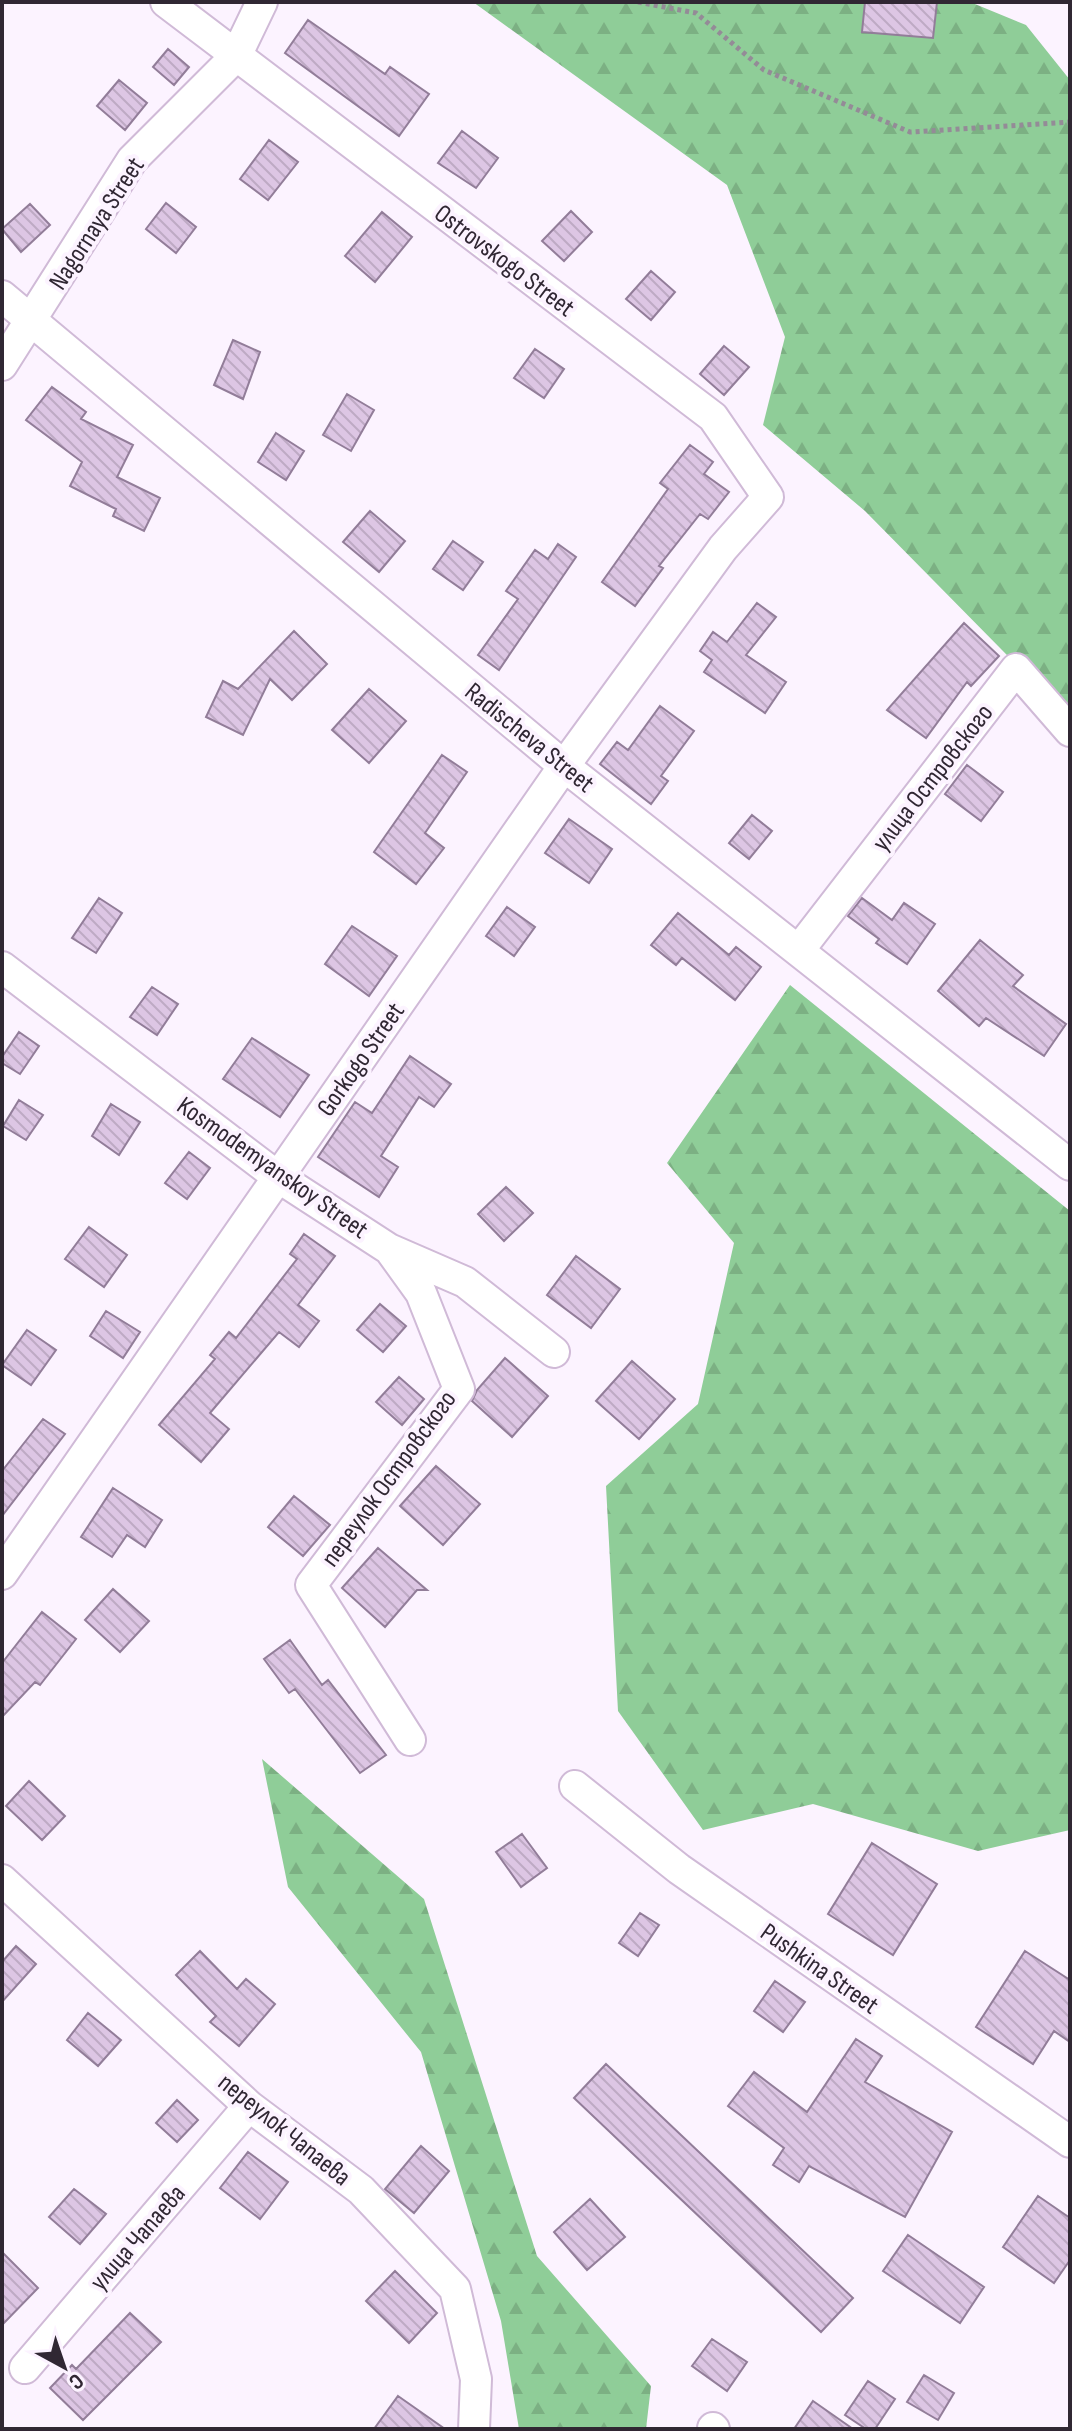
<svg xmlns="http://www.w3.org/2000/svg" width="1072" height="2431" font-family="'Sofia Sans Condensed',sans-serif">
	<defs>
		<pattern id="forest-firs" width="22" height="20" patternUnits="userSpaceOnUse" patternTransform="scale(2)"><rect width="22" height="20" fill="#8fcd98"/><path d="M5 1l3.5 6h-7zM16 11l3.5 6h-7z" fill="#7cb083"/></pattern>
		<pattern id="building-back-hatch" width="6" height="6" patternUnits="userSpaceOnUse" patternTransform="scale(2)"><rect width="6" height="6" fill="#ddc6e4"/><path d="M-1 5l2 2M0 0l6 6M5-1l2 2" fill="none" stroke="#beaac4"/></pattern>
	</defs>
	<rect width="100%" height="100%" fill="#fcf3ff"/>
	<path fill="url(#forest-firs)" d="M473,2h497l56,23 44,55v639l-205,-208 -102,-86 22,-88 -58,-152z
		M790,985l280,226v619l-92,21 -165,-47 -110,26 -85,-119 -12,-225 92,-82 36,-161 -67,-80z
		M262,1759l162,140 113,357 114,130 -5,43h-127l-18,-108 -80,-269 -133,-165z"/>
	<path fill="url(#building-back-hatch)" stroke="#927d99" stroke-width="2" d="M865,2h72l-4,36 -71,-6z
		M308,20l77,54 5,-7 39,27 -30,42 -114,-83z
		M168,49l21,18 -15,18 -21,-18z
		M119,80l28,23 -22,27 -28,-24z
		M462,131l36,27 -22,30 -38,-25z
		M269,140l29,22 -30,38 -28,-21z
		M166,203l30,24 -20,26 -30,-24z
		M30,204l20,21 -29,27 -19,-23z
		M571,211l21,21 -28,29 -22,-20z
		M382,212l30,25 -37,45 -30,-26z
		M651,271l24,21 -24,28 -25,-21z
		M233,340l27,12 -17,47 -29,-14z
		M724,346l25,21 -25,28 -24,-21z
		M535,349l29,20 -20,29 -30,-20z
		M52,387l34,25 -5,7 52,26 -16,32 43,21 -16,33 -31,-15 3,-7 -46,-23 12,-24 -56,-42z
		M347,394l27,16 -23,41 -28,-16z
		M276,433l28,18 -18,29 -28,-18z
		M690,445l23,17 -9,12 25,18 -21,27 -8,-5 -41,52 4,2 -28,38 -33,-24 66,-93 -8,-6z
		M370,511l35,30 -26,31 -36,-30z
		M453,541l30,21 -20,28 -30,-21z
		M558,544l18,13 -77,113 -21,-15 40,-56 -12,-8 29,-41 13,9z
		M757,603l19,14 -30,38 40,27 -21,31 -61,-41 8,-12 -12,-9 13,-19 14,10z
		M964,623l35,33 -28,30 -4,-4 -41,56 -39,-28z
		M294,631l33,33 -35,36 -22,-21 -27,56 -37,-18 17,-36 15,8z
		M369,689l37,32 -37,42 -37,-33z
		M660,706l34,25 -33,45 7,5 -17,23 -51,-40 17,-22 11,8z
		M442,755l25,17 -42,61 19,15 -28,36 -42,-32z
		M967,765l36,27 -22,29 -36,-27z
		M752,815l20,16 -23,28 -20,-16z
		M569,819l43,30 -23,34 -44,-30z
		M99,898l23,15 -26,40 -24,-15z
		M862,898l30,22 12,-17 31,21 -28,40 -31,-21 3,-4 -31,-23z
		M507,907l28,20 -21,29 -28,-20z
		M678,913l51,42 7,-8 25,20 -26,33 -53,-42 -6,7 -25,-20z
		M352,926l45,30 -28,40 -44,-32z
		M980,940l43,35 -10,11 53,38 -22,32 -58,-38 -7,8 -41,-35z
		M152,987l26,17 -21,31 -27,-18z
		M19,1032l20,14 -19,28 -18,-11v-6z
		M252,1038l57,37 -29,42 -57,-38z
		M410,1056l41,28 -17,23 -15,-10 -38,59 17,11 -19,30 -61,-40 37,-55 17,11z
		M19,1100l24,15 -17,25 -23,-14z
		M111,1104l29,18 -21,33 -27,-19z
		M189,1152l21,16 -23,31 -22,-16z
		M506,1187l27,26 -29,28 -26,-27z
		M89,1227l38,28 -23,32 -39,-28z
		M304,1234l31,22 -37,49 21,16 -20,26 -20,-15 -69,81 19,16 -28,33 -42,-37 56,-66 -5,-4 19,-23 7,6 61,-79 -7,-5z
		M576,1256l44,33 -29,39 -44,-33z
		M380,1304l26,22 -23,26 -26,-22z
		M106,1311l34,21 -17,26 -33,-22z
		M27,1330l29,20 -25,35 -29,-20z
		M505,1358l43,38 -36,41 -40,-36 5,-11z
		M632,1361l43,38 -36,40 -43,-38z
		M399,1377l25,22 -22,26 -26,-23z
		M43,1419l22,15 -63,82v-45z
		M436,1466l44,38 -37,41 -43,-39z
		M113,1488l49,32 -17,27 -18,-12 -15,22 -31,-20z
		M294,1496l36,29 -27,31 -35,-29z
		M378,1548l49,42h-10l-32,37 -43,-39z
		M113,1589l36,32 -29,31 -35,-32z
		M42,1612l34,27 -36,46 -5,-3 -33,35v-54z
		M290,1640l32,45 6,-5 58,75 -26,18 -65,-84 -6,4 -25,-34z
		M29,1781l36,35 -23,24 -36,-34z
		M522,1834l25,34 -26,19 -25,-35z
		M872,1843l65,41 -44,71 -65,-41z
		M640,1913l19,12 -21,31 -19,-13z
		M16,1946l20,18 -34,38v-40z
		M200,1951l37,38 9,-10 29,25 -36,42 -29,-24 6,-6 -40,-41z
		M1025,1951l45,29v62l-16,-11 -21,33 -57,-37z
		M775,1981l30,21 -22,30 -29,-21z
		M88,2013l33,27 -23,26 -31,-26z
		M856,2039l26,17 -17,26 87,50 -47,85 -96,-51 -10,16 -26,-17 11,-17 -56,-42 26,-34 53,40z
		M606,2064l247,234 -32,34 -247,-234z
		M177,2100l21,20 -21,22 -21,-19z
		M421,2146l28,25 -35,42 -29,-24z
		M248,2152l40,30 -28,37 -40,-31z
		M74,2189l32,25 -26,30 -31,-27z
		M1038,2196l32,22v42l-16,23 -51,-36z
		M590,2199l35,38 -38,33 -33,-38z
		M908,2235l76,52 -24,36 -77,-52z
		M2,2252l36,36 -36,37z
		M395,2271l42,42 -28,30 -43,-42z
		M130,2313l31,29 -78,78 -33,-32 22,-23 4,4z
		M712,2339l35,23 -20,29 -35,-25z
		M924,2375l30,18 -16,27 -31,-18z
		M868,2381l27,18 -20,30h-9l-21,-14z
		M398,2396l47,33h-71z
		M813,2401l40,28h-59z"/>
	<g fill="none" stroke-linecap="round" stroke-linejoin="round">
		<defs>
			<path id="minor" d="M2,296l562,470 506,399
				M2,365l130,-205 104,-104 26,-54
				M799,950l217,-281 54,62
				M2,967l276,210 111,72 76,33 89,70
				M390,1250l31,43 38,96 -148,196 99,155
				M2,1574l562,-808 159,-218 45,-51 -55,-80 -547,-415
				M575,1786l104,83 391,273
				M2,1880l247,226 112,84 94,99 21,90 -2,50
				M25,2368l224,-262
				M713,2428l1,1"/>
		</defs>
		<use href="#minor" stroke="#d0bad7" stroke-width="34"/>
		<path stroke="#948b97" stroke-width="5" stroke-dasharray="4 4" stroke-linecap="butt" d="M638,2l58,11 68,57 146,62 160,-10"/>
		<use href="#minor" stroke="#fff" stroke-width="30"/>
	</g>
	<g text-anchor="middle" stroke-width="8" stroke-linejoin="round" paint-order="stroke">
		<g font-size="26" fill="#302733" stroke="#fcf3ff">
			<text transform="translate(96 223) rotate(-57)" y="9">Nagornaya Street</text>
			<text transform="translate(505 260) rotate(37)" y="9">Ostrovskogo Street</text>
			<text transform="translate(530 737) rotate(39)" y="9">Radischeva Street</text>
			<text transform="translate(932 777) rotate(-52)" y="9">улица Островского</text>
			<text transform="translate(360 1059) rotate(-55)" y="9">Gorkogo Street</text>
			<text transform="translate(273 1167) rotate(35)" y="9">Kosmodemyanskoy Street</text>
			<text transform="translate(388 1478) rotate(-54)" y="9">переулок Островского</text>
			<text transform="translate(820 1968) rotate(35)" y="9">Pushkina Street</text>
			<text transform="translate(285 2129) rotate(39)" y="9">переулок Чапаева</text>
			<text transform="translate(137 2237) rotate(-49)" y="9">улица Чапаева</text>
		</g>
	</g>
	<rect width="1072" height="2431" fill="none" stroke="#302733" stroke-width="8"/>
	<g transform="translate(64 2367) rotate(140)" stroke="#fcf3ff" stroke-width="6" paint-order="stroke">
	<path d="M0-6L14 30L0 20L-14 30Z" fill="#302733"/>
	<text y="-12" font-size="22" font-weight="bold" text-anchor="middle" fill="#302733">С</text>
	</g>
</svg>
